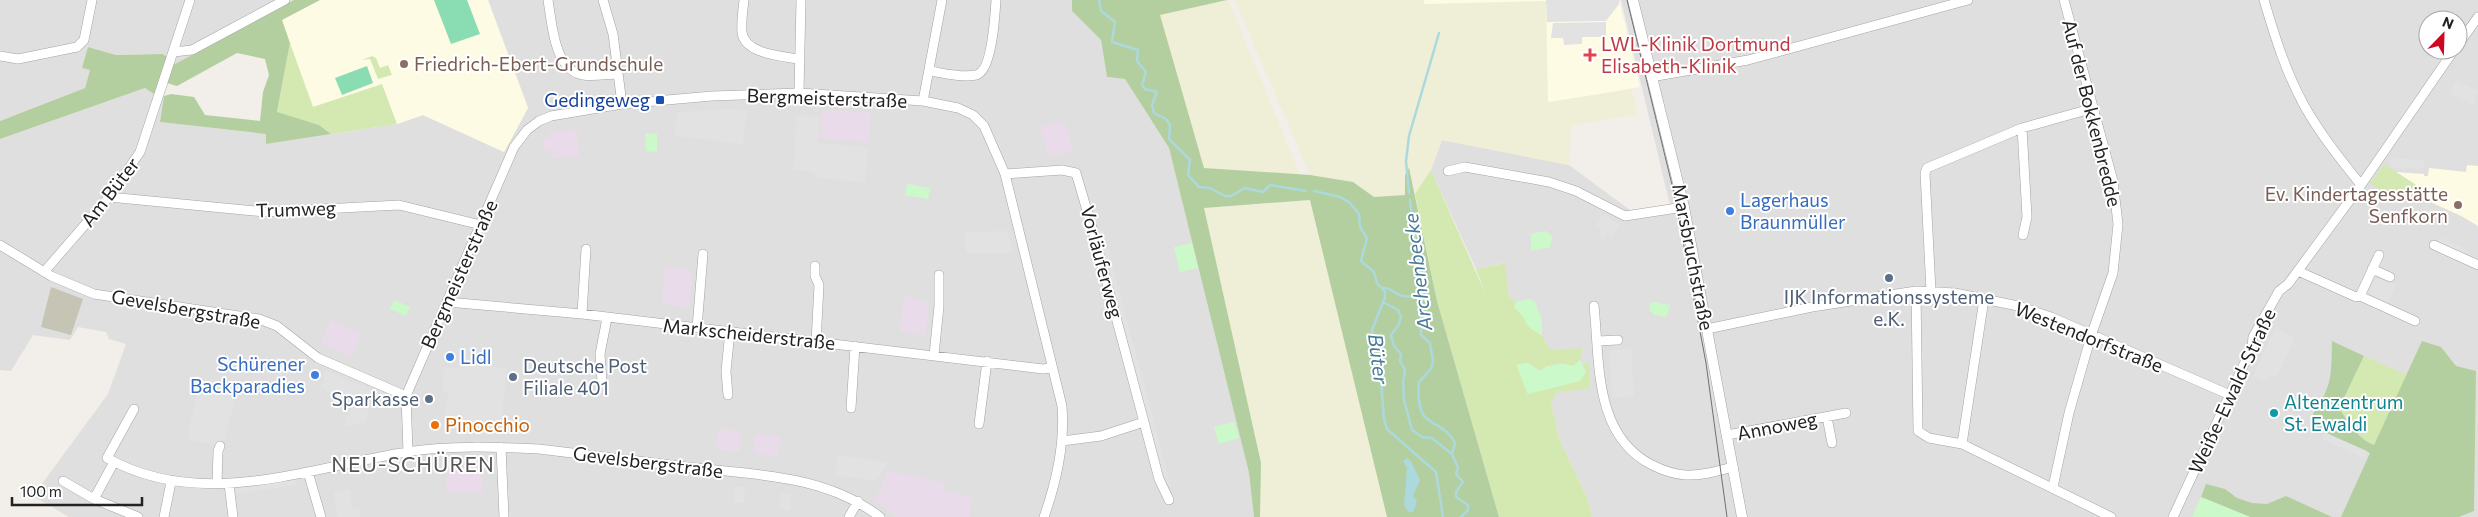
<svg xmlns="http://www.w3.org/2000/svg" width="2478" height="517" font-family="Commissioner,sans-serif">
	<rect width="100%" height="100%" fill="#f2eee9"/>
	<path fill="#e0dfdf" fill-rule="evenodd" d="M0,0h294l-119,64 -12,-10 -47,1 -28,-8 -5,21 7,2 -5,18 -85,33z
		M488,0h584v11l29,29 6,37 18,2 44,69 80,325 5,44h-1185l-36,-21 75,-102 18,-50 -17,-5 -3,-7 -28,-5 -8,13 -37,-5 -22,36 -11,-1v-231l145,-51 9,6 10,2 -4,26 107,12 -1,10 131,-20 26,-9 81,37 24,-44z
		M1621,0h857v517h-886l-4,-17 -29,-62 -8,-36 -4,-57 -5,-10v-8l-33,-30 -5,-34 -28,6 -45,-99 11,-30 127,25 65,48 36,-8zM2428,20h30v30h-30z"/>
	<path fill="#eadbea" d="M823,109l48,4 -3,30 -48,-5z
		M1064,121l9,29 -24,7 -9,-29z
		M576,129l3,26 -27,3v-8l-7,1 -2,-13h7v-6z
		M665,267l27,3 -3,37 -27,-3z
		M904,295l25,9 -4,31 -25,-3z
		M331,320l30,13 -10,23 -30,-13z
		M718,429l23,3 -2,20 -23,-3z
		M756,434l24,3 -2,19 -24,-3z
		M483,462l-1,30 -36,-1 1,-28z
		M886,471l59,12 -1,8 28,6 -3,20h-73l-22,-17 7,-11z"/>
	<path fill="#fefbe5" d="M320,0h168l40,108 -24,44 -81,-37 -26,9 -15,-39 -69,22 -32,-87z
		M1424,0h195l21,87 -92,16 -124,-99z
		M2467,165l11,1v60l-17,-10 -46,-21 1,-10 -20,-13 28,2v2h4l1,-8 37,4z"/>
	<path fill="#c6c4b4" d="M51,287l32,12 -12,36 -30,-8z"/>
	<path fill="#efeed6" d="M1228,0l72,175 -96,-7 -44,-153z
		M1235,0h189v4l122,-3 2,101 84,-13 5,25 -66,12 -2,39 -127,-25 -11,30 -16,24 -6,-25 -4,6v20l-32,2 -20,-15 -43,-7z
		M1311,200l76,317h-127v-54l-56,-255z"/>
	<path fill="#d4e9b1" d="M290,43l23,64 69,-23 15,40 -66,10 -12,-9 -42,-12z
		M372,56l4,2 4,10 8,-3 4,10 -14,4 -8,-20 -8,1z
		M2384,164l32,21 -1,10 -26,1 -19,-13z
		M1431,170l55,125 -10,-26 29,-6 4,34 7,5 -1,6c10,8 14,21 27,27l8,15 33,-2 -3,12 -7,6c-13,-4 -22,-3 -33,5l-12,-8 -11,2 11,29 58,-22 -3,-8 7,-1 -1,26 -32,3 -6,10 8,36 29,62 4,17h-93l-62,-216 -22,-107z
		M2364,356l43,19 -33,70c-16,-6 -25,-23 -35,-37z"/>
	<path fill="#b4cf9f" d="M294,0h26l-38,20 8,23 -13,69 42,13 12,9 -65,10v-10l-106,-12 4,-26 7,-2 23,3 11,18 55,6 3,-29 6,-17 -4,-16 -28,-6 -60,33 -17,-5 -6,13 -9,-6 -145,51v-18l85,-33 5,-18 -8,-2 6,-21 28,8 47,-1 12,10z
		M1072,0h155l-67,15 44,153 106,7 43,7 21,15 31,-2v-20l4,-7 28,133 62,216h-112l-77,-317 -106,8 57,255 -1,54h-6l-5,-44 -80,-325 -44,-69 -18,-2 -6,-37 -29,-29z
		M2332,341l32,15 -25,52c9,14 19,31 35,37l48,-104 19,6 15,19 20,5 -2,140 -15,6h-118l29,-64 -52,-24 -5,-15c20,-29 18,-39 19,-73z
		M2206,484l19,5 12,9 15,5 15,1 19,-8 46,21h-82l-49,-20z"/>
	<path fill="#ccf9c9" d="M645,133l12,1v18l-11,-1z
		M907,184l23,4 -2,11 -23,-4z
		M1546,231l6,6 -2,10 -19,4v-17z
		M1192,243l6,25 -18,4 -6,-25z
		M1529,299l6,3 7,18v15c-20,-8 -14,-17 -27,-27l1,-6z
		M394,300l16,7 -4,9 -16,-7z
		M1654,302l16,3 -4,12 -11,-2 -6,-5 2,-7z
		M1580,360l6,12 -6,9 -52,13 -12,-29 12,-2 12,8c12,-7 20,-9 33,-5z
		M1234,422l5,16 -20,6 -5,-17z
		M2201,497l49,20h-58z"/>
	<path fill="#8addb2" d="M434,0h33l13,34 -29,10z
		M367,66l6,17 -31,12 -7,-17z"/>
	<path fill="#e2e2e2" d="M1546,0h73v4l-13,17 -59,1z
		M1606,22v15h-24v7l-18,1 -1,-7h-12l2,-15z
		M2456,81l22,10 -5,14 -23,-11z
		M731,109l16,2 -4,33 -69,-8 4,-24z
		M797,115l23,2 -2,26 50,4 -3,35 -50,-4v-6l-22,-2z
		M2391,158l33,2 -1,9 -32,-2z
		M1604,214l16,11 -8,12 -4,-3 -5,6 -5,-4 4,-7 -6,-4z
		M1095,226l8,5 68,255 -8,-6z
		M1007,231l6,22h-47v-21z
		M2439,237l27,12 -3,5 -26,-12z
		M2376,278l20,7 -8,18 -19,-9z
		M2275,328l20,9 -19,41 -6,-3 -4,7 -13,-6z
		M1631,348l3,48 -22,2 -3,-48z
		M459,363l48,5 -6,58 -19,-1 -1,6 -25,-3 1,-6 -13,-2 4,-27 -6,-4 2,-21 14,1z
		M326,371l45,19 -5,32 -19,5 -2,-8 7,-10 -31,-22z
		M196,379l42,8 -15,60 -33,-7 -1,-13 8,-33 -4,-1z
		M2325,433l42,18 -3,7 -42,-19z
		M838,455l49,7 -1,5 -10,14 -41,-6z
		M296,479l1,6 -61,9 -1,-6z
		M735,487h10l-1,16h-10z
		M350,490l2,18h7l1,9h-23l-3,-25z
		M781,493h10l-1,17 -10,-1z"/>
	<path fill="#abd9dd" d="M1407,458l4,3 9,19 -7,16 4,4 -3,11 -5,2 -5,-8 3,-37 -4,-7z"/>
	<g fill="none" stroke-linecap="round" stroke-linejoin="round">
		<path stroke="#abd9dd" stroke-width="2.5" d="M1099,0l2,11 14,11 -3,20 26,8 -1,11 9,11 -4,13 3,4 12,3 -5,13 2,8 12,6 4,6 -1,14 21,21 -2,15 11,12 11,1 15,8h6l14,-8 18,4 7,-7 36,6
			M1314,191l26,6 10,6 9,11 1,13 7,11 -6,23 13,11 3,11 8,9v5l-13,33v15l8,22 4,52 3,10 49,43 7,45
			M1409,193l-3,-32 3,-25 30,-103
			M1410,200l12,95 -1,40 9,8 3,18 -2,8 -12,13c-1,9 -1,28 6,35 11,10 23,11 30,26l-3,11 6,14 -2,6 7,8 -7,10v5l12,8v5l-7,7
			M1383,288c8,-1 11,6 19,8 7,1 13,0 20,3
			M1383,302l15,8 3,7 -3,9 -7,9 3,11 7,8 -1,7 5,9 -2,11 1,19 8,30 10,7 10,1 20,16"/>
		<defs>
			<path id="minor" d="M548,0c4,24 6,70 35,75 11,2 24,-1 35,-1
				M603,0l10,34 9,70
				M744,0c-1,10 -3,22 -2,32 2,22 40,24 56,27
				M2264,0c11,37 22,73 41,107 16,28 36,53 56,78
				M2458,45l20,-28
				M173,52l19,-2 93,-50
				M0,56l18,3 59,-12 7,-7 8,-40
				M930,71c13,2 32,7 46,4 16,-3 19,-60 20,-75
				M1651,77l97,-17 220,-60
				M799,93l2,-93
				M923,101l19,-101
				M2022,128l5,89 -4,18
				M1448,171l17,-4 84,15 27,9 49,25 59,-9
				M1005,174l57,-4 14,3 17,58 51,191 -43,14 -39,5
				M109,197l156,15 134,-7 82,20
				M0,245l51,31 43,18 165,25 18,7 41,32 88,38
				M2434,245l44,20
				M815,266v10l4,9 -3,57
				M2372,269l18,8
				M2298,271l58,26 4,-1 55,25
				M44,272l65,-75 31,-45 50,-152
				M1916,291l2,140 11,7 33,6 149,73
				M1931,291l-6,-118 2,-5 95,-40 72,-20
				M2360,296l19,-41
				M447,302l135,12 461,55 8,-1
				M1594,306c6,55 -1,129 58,159 10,5 21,9 33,10 16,1 33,-4 48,-8
				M582,314l4,-65
				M697,328l6,-74
				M1707,329l105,-22 104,-16 39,2 63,13 33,11 179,78
				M1598,341l20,-1
				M934,355l5,-49v-31
				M602,382l-2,-28 7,-36
				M728,395l-2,-24 4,-40
				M851,408l4,-62
				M134,409l-27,49c95,53 200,10 300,-6 44,-7 88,-5 132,-3 50,6 99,12 148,18 67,8 137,7 193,50
				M1827,417l5,26
				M1144,422l15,57 10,21
				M979,424l8,-63
				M1727,435l119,-22
				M1962,444l22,-145
				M501,447l3,70
				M408,452l-2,-56 108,-249 13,-17 12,-9 12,-5 71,-12 90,-8 87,-3 124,8 35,7 15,7 11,11 21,48 57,232c3,37 -6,77 -18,111
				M308,472l13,45
				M63,481l31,18 44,18
				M217,484l1,-33 2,-5
				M229,484l4,33
				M2053,487l16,-74 22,-77 22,-63 5,-49 -5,-43 -49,-181
				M94,499l20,-37
				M164,517l7,-35
				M849,517l9,-16
				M2173,517l79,-170 1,-10 26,-46 9,-7 73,-99 93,-135"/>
			<path id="tertiary" d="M1633,0l51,207 58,310"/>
		</defs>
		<use href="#minor" stroke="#a3a3a3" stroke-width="10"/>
		<use href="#tertiary" stroke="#a3a3a3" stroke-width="11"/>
		<use href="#minor" stroke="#fff" stroke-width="9"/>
		<use href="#tertiary" stroke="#fff" stroke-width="10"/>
		<path stroke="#707070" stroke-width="1" d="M1627,0l47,193 32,170 21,154"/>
	</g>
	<path fill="#e0444e" stroke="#fff" stroke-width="2" d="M1587.5 47.5h5v5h5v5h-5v5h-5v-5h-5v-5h5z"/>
	<g fill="#8d6e63" stroke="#fff" stroke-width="2">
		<circle cx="404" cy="64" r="5"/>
		<circle cx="2458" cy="205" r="5"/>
	</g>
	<rect fill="#1a4fb4" stroke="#fff" stroke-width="2" x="655" y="95" width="10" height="10" rx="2.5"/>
	<g fill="#3f7fe0" stroke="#fff" stroke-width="2">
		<circle cx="1730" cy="211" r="5"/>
		<circle cx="450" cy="357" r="5"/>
		<circle cx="315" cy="375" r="5"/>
	</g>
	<g fill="#5c6f8a" stroke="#fff" stroke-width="2">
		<circle cx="1889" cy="278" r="5"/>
		<circle cx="513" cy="377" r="5"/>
		<circle cx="429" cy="399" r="5"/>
	</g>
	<circle fill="#0f9aa8" stroke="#fff" stroke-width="2" cx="2274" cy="413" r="5"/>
	<circle fill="#e8710a" stroke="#fff" stroke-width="2" cx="435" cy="425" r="5"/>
	<g text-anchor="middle" stroke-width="4" stroke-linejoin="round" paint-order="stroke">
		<g font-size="19" fill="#be3a42" stroke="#fff" text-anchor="start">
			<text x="1601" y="51">LWL-Klinik Dortmund<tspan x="1601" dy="22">Elisabeth-Klinik</tspan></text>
		</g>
		<g font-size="19" fill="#785e54" stroke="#fff" text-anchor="start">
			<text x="414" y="71">Friedrich-Ebert-Grundschule</text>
			<text x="2448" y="201" text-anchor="end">Ev. Kindertagesstätte<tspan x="2448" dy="22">Senfkorn</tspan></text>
		</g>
		<g font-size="19" fill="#222" stroke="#fff">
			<text transform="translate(827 98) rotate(2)" y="7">Bergmeisterstraße</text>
			<text transform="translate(2092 113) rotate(76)" y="7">Auf der Bokkenbredde</text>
			<text transform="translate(110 192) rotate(-52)" y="7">Am Büter</text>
			<text transform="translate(296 209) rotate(-2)" y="7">Trumweg</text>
			<text transform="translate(1693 257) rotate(79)" y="7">Marsbruchstraße</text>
			<text transform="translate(1102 262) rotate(75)" y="7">Vorläuferweg</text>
			<text transform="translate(459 274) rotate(-66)" y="7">Bergmeisterstraße</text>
			<text transform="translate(186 309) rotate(10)" y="7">Gevelsbergstraße</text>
			<text transform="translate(749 334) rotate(6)" y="7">Markscheiderstraße</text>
			<text transform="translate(2089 337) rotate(22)" y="7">Westendorfstraße</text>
			<text transform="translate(2232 391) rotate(-65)" y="7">Weiße-Ewald-Straße</text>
			<text transform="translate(1777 426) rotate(-11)" y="7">Annoweg</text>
			<text transform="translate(648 462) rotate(7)" y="7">Gevelsbergstraße</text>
		</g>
		<g font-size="19" fill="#164399" stroke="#fff" text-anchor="end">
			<text x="650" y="107">Gedingeweg</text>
		</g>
		<g font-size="19" fill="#366cbe" stroke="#fff" text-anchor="start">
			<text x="1740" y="207">Lagerhaus<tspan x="1740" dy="22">Braunmüller</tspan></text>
			<text x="460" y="364">Lidl</text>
			<text x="305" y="371" text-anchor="end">Schürener<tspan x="305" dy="22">Backparadies</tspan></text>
		</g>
		<g font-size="19" fill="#4e5e75" stroke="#fff">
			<text x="1889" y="304">IJK Informationssysteme<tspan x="1889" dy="22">e.K.</tspan></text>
			<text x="523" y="373" text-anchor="start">Deutsche Post<tspan x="523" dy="22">Filiale 401</tspan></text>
			<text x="419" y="406" text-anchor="end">Sparkasse</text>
		</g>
		<g font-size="19" fill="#0d838f" stroke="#fff" text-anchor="start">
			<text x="2284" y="409">Altenzentrum<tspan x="2284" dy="22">St. Ewaldi</tspan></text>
		</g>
		<g font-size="19" fill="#c56008" stroke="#fff" text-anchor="start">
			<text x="445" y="432">Pinocchio</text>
		</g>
		<g font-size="20" font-style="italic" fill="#477a98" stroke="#fff">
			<text transform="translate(1418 272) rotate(-97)" y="7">Archenbecke</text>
			<text transform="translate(1378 359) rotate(83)" y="7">Büter</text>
		</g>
		<g font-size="21" letter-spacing="1" fill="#555" stroke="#fff">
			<text x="413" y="472">NEU-SCHÜREN</text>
		</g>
	</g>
	<g transform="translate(2443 35) rotate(23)"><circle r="24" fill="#ffffff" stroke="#a7a7a7"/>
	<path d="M0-4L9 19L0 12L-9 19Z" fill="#ce0621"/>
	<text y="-8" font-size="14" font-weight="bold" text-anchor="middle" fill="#222222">N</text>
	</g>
	<path d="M12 497v8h130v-8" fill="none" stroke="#222222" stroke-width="2.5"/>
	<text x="20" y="497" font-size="15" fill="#222222" stroke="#ffffff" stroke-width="4" paint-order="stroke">100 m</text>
</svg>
